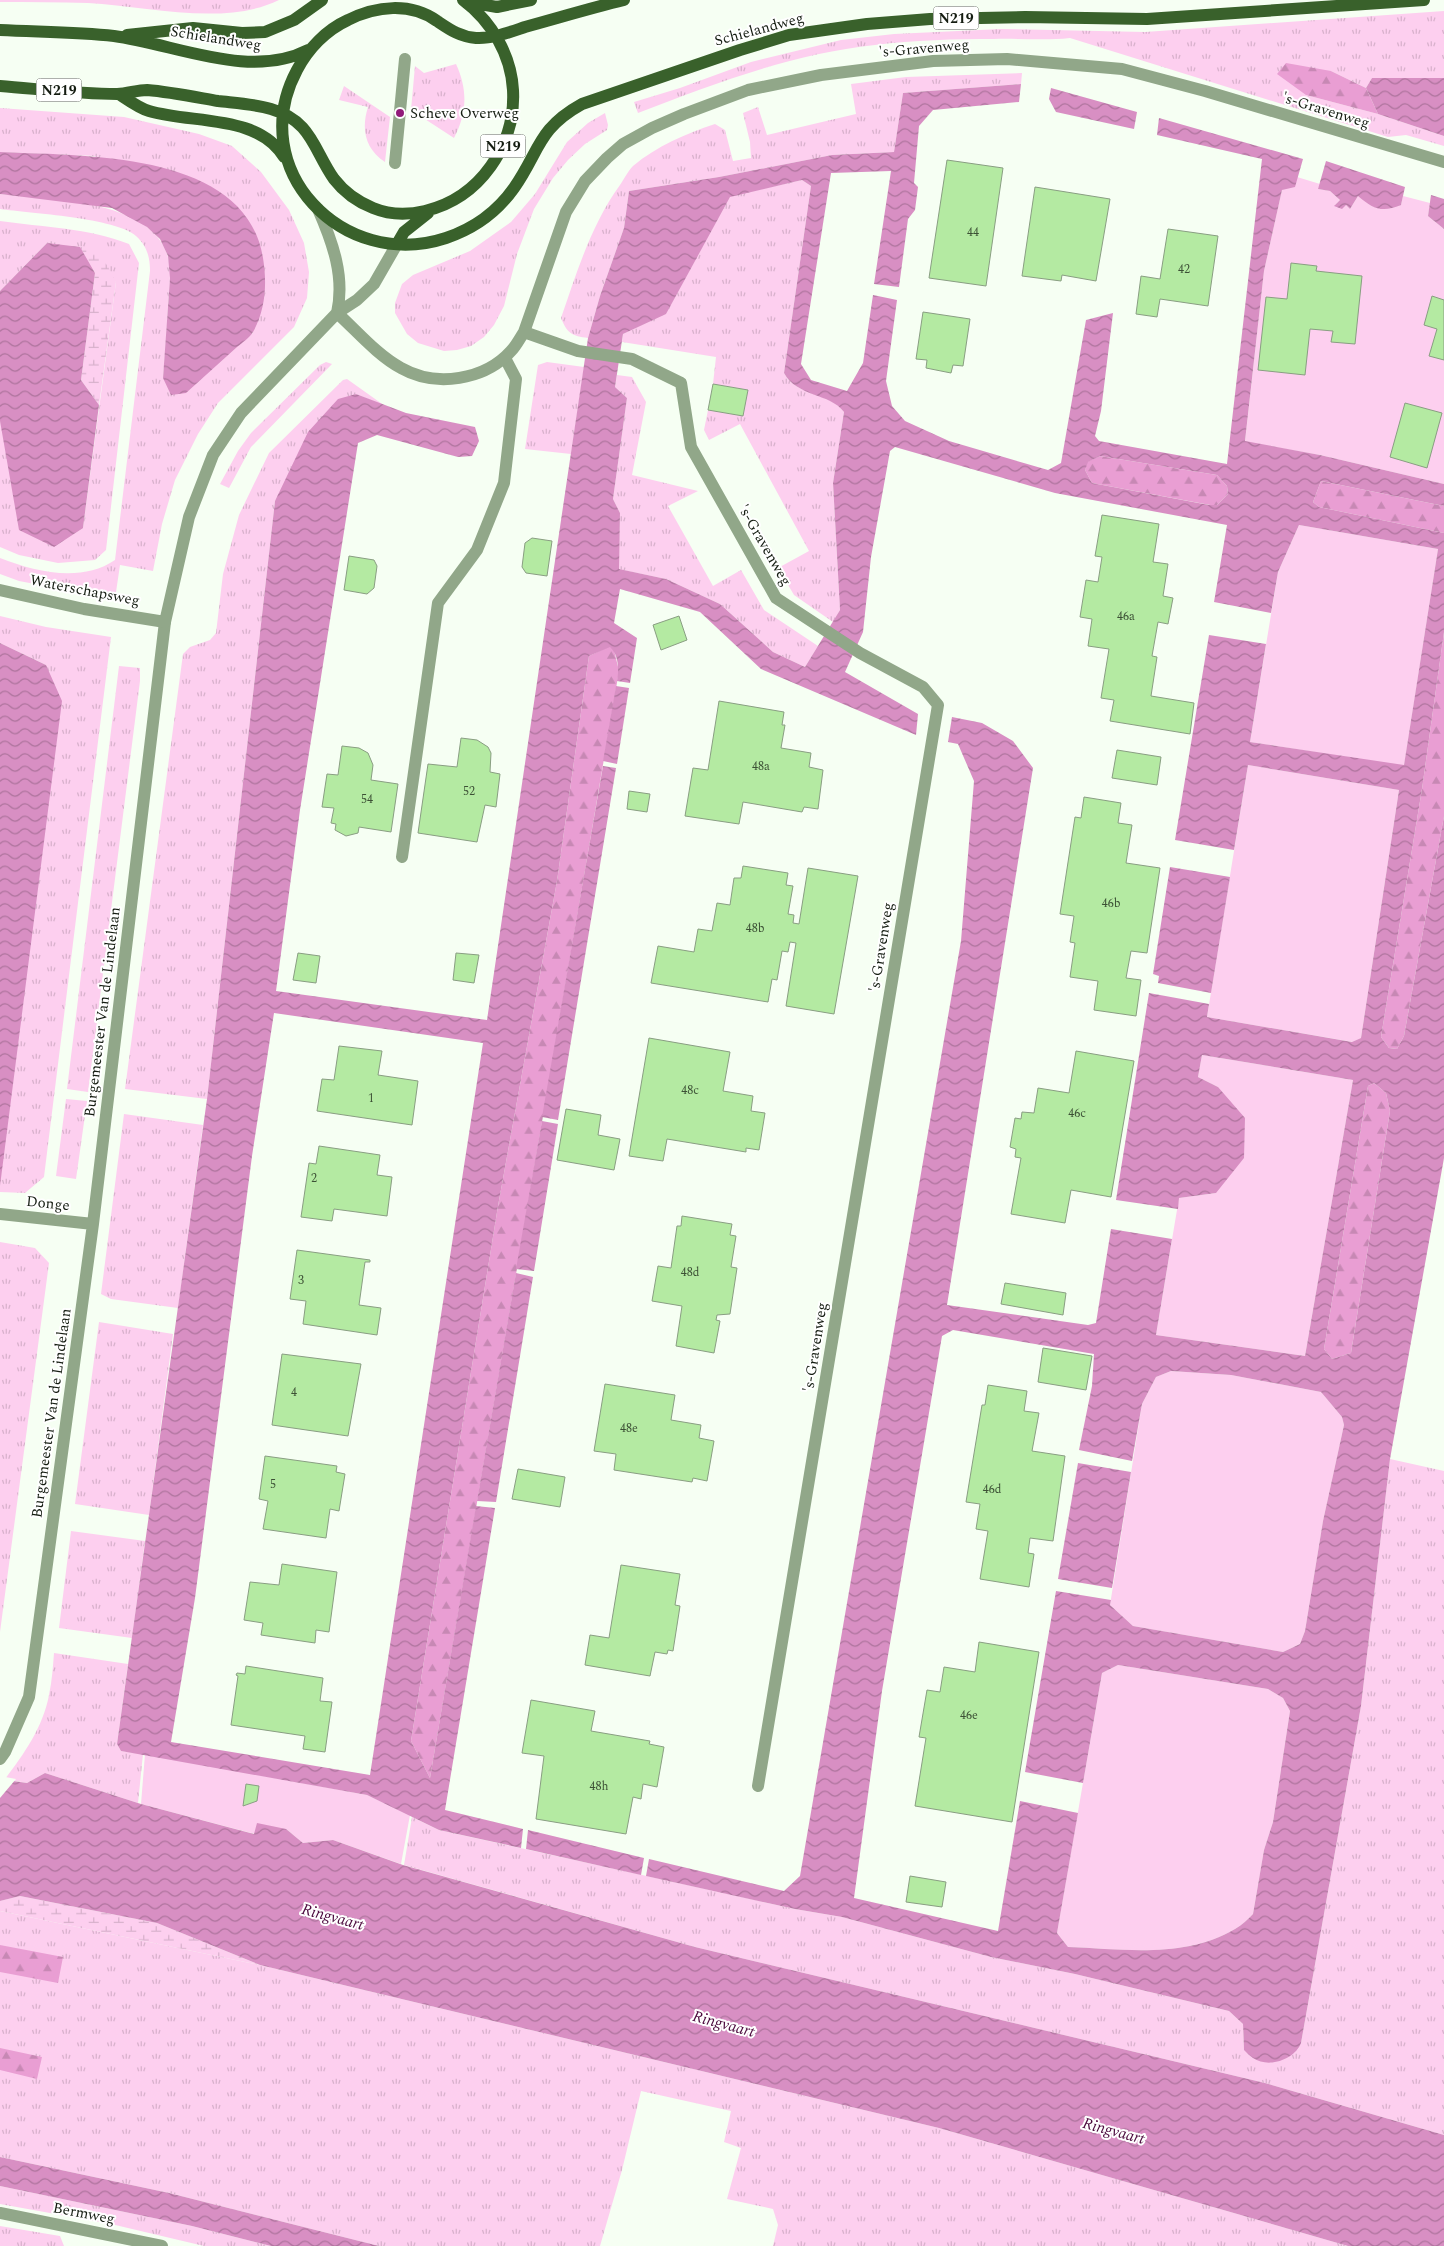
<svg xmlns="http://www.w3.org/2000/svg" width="1444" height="2246" font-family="Spectral,serif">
	<defs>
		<pattern id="grass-tufts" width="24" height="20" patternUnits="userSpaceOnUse" patternTransform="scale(1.25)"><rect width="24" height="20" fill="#fdcfef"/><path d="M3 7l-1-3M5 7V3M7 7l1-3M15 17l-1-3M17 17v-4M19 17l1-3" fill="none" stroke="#d8b1cc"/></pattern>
		<pattern id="forest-firs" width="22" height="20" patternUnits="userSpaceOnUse" patternTransform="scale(1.25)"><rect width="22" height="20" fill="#e99ed3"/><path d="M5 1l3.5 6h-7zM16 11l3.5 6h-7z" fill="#c788b4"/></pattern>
		<pattern id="wetland-marsh" width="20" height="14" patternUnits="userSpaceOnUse" patternTransform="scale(1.25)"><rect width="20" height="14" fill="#fdcfef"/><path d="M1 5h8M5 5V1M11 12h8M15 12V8" fill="none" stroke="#d8b1cc"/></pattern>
		<pattern id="water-waves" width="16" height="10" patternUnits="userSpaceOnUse" patternTransform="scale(1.25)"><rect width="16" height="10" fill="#d88fc3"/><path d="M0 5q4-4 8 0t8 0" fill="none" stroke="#ae749d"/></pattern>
	</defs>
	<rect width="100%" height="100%" fill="#f6fff3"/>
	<path fill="url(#grass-tufts)" d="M0,0h279c-55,27 -132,6 -191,3 -29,-1 -59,-1 -88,-1z
		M1444,11v67h-72l-6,10 -35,-17 -25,24 72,19 66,22v10l-38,-11 -18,2 -318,-99c-26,3 -51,0 -76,1 -39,0 -80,1 -119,6 -83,9 -159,38 -237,68l-4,-11 46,-14 71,-26 90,-22 53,-6 107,-5 144,3z
		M456,64c12,26 11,49 -2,74l-43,-28 4,-44 9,7z
		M1022,73l-1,11 -118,9 -9,59 -62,3 -113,22 -90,14 -5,37 -24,68 -12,42c-16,-2 -21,-5 -27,-20 16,-46 30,-93 59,-133 4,-6 8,-14 13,-19 24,-20 52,-32 82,-42l10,6 8,31 18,-3 -1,-16 -7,-29 15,-6 9,28 89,-21 -5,-30 55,-7z
		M344,86l46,31 -5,45c-20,-13 -24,-33 -17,-55l-29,-7z
		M0,108l124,9 75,17 33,12 29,26 28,38 15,33 5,29 -2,26 -13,29 -76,76 -20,31 -23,46 -13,44 -9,47 -33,-6 -5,34 -96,-18 -19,-7v-16c36,14 81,25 115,2l35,-289c0,-14 -3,-25 -14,-35 -19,-18 -107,-23 -136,-27v-15c47,5 153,5 168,63 4,15 1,33 0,49 -1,24 -3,48 -5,72l90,-45 -158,-177 -95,-4z
		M605,113l3,12 -1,5 -22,14 -17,16 -15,18 -19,31 -17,45 -13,52 -10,19 -10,12 -13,9 -14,4 -13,1 -26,-8 -11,-9 -12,-21v-10l7,-19 11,-9 57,-24 41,-29 24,-28 32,-52 21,-19z
		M802,180l9,6 -27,187c13,24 46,19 60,39l-11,71 7,127 -7,12 -39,-27 -16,-27 31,-17 -69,-127 -31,16 -5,-10 4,-20 35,6 5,-26 -35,-6 3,-27 -94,-15 1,-8 43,-21 64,-117z
		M0,221c42,6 89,7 129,23l10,19 -33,287 -11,10 -37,3 -39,-8 -19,-8v-126l83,107 33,-246 -69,-39 -47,48z
		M326,362l6,2 -81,83 -22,41 -9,-4 18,-33 13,-18 69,-68z
		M547,362l37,5 -13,87 -46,-5 13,-84z
		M617,375l15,2 14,25 -14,73 66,16 -30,15 45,80 28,-16 23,40 54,36 -13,21 -32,-15 -53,-48 -54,-25 -48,-10 2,-56 -7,-14 14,-101 -12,-11z
		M347,379l38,27 -29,-12 -81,107 -68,598 -82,-10 58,-435 7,-7 20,-7 6,-7 7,-59 16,-59 30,-62 74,-73z
		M0,616l46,11 65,10 -67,540 -19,16 -25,-1v-6l46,-521 -46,-22z
		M119,666l21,2v13l-52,411 -21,-3z
		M66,1099l21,2 -11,78 -20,-3z
		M124,1114l79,11 -25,183 -67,-9 -10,-5z
		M0,1242l35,6 14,15 -49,369z
		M99,1322l74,12 -24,181 -74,-11z
		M1390,1459l54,12v664l-179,-52 -570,-136 -291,-82 8,-48 27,13 356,79 47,8 149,40 84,17 154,37 14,13 1,26 57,-7 60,-337z
		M71,1531l74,10 -13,97 -73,-10z
		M54,1653l74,11 -11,80 4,7 22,3 -5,49 -93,-30 -18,10 -22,-4c19,-25 38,-52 44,-84 3,-14 4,-29 5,-42z
		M0,1911l260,54 679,163 409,118h-575l5,-21 -5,-16 -46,-10 14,-51 -17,-6 7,-31 -90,-20 -19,79 -22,76h-221l-210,-53 -169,-36z
		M0,2186l192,40 79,20h-67l-93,-22 -111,-20z
		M0,2226l60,10 4,10h-64z"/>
	<path fill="url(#forest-firs)" d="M1286,63l45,8 35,17 12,26 -72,-19 -29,-21z
		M1100,456l117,19 10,11 1,8 -11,11h-7l-118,-22 -7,-13 2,-8z
		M1321,481l123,25v27l-125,-26 -6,-5z
		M1444,632v184l-40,220 -7,13 -8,-1 -8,-11 41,-248z
		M610,646l4,4 5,21 -189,1107 -19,-37 87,-535 59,-325 32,-225z
		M1374,1083l12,10 4,18 -39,242 -19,6 -8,-10 44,-263z
		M0,1945l63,12 -5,26 -58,-11z
		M0,2048l42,9 -5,22 -37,-9z"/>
	<path fill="url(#wetland-marsh)" d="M80,247l18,2 18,33 -17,123 -18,-25 14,-107z
		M20,1896l137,27 103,42 -260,-54v-10z"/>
	<path fill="#fdcfef" d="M1297,177l23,7 -2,5 12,2 10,9 -5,5h11l4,4 8,-13 43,9 2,-9 27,7 -2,13 16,13v255l-124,-29 -75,-13 19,-171 18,-81z
		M1299,525l139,24 -34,217 -154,-24 28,-170z
		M1248,765l151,25 -38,248 -8,4 -146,-25z
		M1202,1055l151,25 -48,276 -149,-21 23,-137 37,-5 2,-106 -20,-10z
		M1171,1371l60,4 90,17 21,25 2,8 -21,96 -18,110 -5,13 -17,8 -150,-26 -23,-21 32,-201 14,-27z
		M1118,1665l150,24 15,9 7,13 -17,111 -9,28 -11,64c-5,5 -11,11 -18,15 -50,30 -112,20 -167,18l-11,-14 45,-260z
		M145,1754l222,41 43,20 -9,49 -68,-24 -30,3 -17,-14 -31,5 -114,-30z"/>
	<path fill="url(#water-waves)" fill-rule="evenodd" d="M1372,78h72v58l-66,-22 -12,-26z
		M1021,84l-2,18 -86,8 -14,16 -5,57 4,4 -3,23 -7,9 -9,68 -25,-3 17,-113 -60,2 -30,191 10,16 36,11 16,-28 10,-68 24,5 -11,81 6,25 13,15 44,20 99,29 13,-7 25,-143 27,-7 -12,98 -6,25 4,5 128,23 35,-305 -105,-24 2,-17 144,41 -8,28 -13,3 -18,81 -19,170 75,14 124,29v22l-123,-25 -8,21 6,5 125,26v99l-22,157 -41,248 8,11 8,1 7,-13 40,-220v342l-54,301 -29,247 -60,337c-6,16 -32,26 -48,15 -3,-2 -6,-5 -9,-8l-1,-26 -14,-13 -154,-37 -84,-17 -149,-40 -47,-8 -149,-33 3,-17 135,32 16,-15 161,-935 13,-160 -16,-37 -10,-2 4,-25 30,6 31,18 20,27 -86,537 141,20 8,-2 15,-94 61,10 -16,96 149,21 48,-276 -151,-25 -4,22 20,10 27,31 -1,40 -28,35 -37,5 -1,11 -62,-9 33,-207 60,11 -2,13 145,25 9,-4 38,-248 -151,-25 -14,85 -59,-10 34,-205 57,9 -16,98 154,23 34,-216 -139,-24 -21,47 -7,41 -57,-11 13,-77 -172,-32 -160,-46 -5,4 -19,106 -8,75 -18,40 73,42 -2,21 -155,-66 -61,-57 -80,-23 -6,34 23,15 -7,45 -13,-2c2,-11 2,-26 -7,-34l-21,9 -32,225 -59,325 -87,535 19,37 46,-272 19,2 -50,302 78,19 -2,19 -82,-18 -72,-35 -246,-44 -4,-7 90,-645 68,-598 33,-69 30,-33 18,-5 50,19 69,14 4,14 -7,15 -14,1 -81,-22 -19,8 -58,367 -24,181 211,29 101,-682 12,-42 24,-68 5,-37 90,-14 113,-22 62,-3 9,-59zM802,180l9,6 -27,187c13,24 46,20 60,39l-11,71 7,127 -35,57 -32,-15 -53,-48 -54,-25 -47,-10 1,-56 -7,-14 14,-101 -12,-11 8,-53 43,-20 64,-117zM1100,456l117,19 10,11 1,8 -11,11h-8l-117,-22 -7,-13 3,-8zM274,1013l209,30 -113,732 -199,-33 24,-144 57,-442zM1374,1083l12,10 4,18 -39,242 -19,6 -8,-10 44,-263zM953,1330l141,24 -2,32 -13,64 53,11 10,-57 14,-27 15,-6 60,4 90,17 21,25 2,8 -21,96 -18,110 -5,13 -17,8 -150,-26 -23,-21 1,-5 -55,-9 -31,181 58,11 19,-110 16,-8 150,24 15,9 7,13 -17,111 -9,28 -11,64c-5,5 -11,11 -18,15 -50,30 -112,20 -167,18l-11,-14 21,-120 -58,-12 -22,130 -144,-33 28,-207 60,-355z
		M1051,88l86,24 -3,17 -78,-17 -7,-13z
		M0,152c82,4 246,-2 263,106 4,24 3,51 -10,74 -3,5 -11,11 -16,15 -17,15 -34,31 -51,46l-15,2 -8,-17 7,-100 -2,-22 -8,-17 -13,-12 -35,-19 -112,-14z
		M1326,161l79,26 -4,18c-19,8 -28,4 -43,-9l-8,13 -4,-4 -4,4 -8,-3 6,-6 -10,-9 -12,-2z
		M1431,195l13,4v30l-16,-13z
		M47,243l33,4 15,26 -14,107 18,25 -16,123 -29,19 -35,-17 -19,-109v-130z
		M0,643l46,22 16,36 -62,485z
		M616,686l13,2 -12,76 -14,-3z
		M603,766l13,2 -58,352 -16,-3z
		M1170,867l60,10 -19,116 -53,-10 1,-7 -6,-2z
		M542,1121l16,3 -24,147 -18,-2z
		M516,1273l17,4 -37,225 -19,-1z
		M1078,1463l53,9 -19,116 -54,-9z
		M45,1773l96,31 113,30 3,-11 29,6 17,14 30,-3 70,25 292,82 570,136 179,52v111h-96l-409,-118 -679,-163 -103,-42 -137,-27 -20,5v-122l27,4z
		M528,1830l116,28 -3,17 -115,-26z
		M0,2157l169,36 210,53h-108l-79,-20 -192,-40z"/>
	<path fill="#f6fff3" d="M0,1776l16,3 -16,19z"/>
	<path fill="#b4eaa2" stroke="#899e82" d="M947,160l56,8 -17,118 -57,-8z
		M1035,187l75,12 -14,82 -34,-6 -1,6 -39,-5z
		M1168,229l50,7 -10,70 -48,-7 -3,18 -21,-3 5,-38 19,3z
		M1291,263l26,3 -1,5 46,5 -7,68 -24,-2 2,-11 -23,-2 -5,46 -47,-5 8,-73 21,2z
		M1432,296l12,4v60l-15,-4 8,-27 -13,-4z
		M923,312l47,7 -7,47 -10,-1 -2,8 -25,-5 1,-8 -11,-1z
		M713,384l35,6 -5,26 -35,-6z
		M1405,403l37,10 -15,55 -37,-11z
		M1102,515l57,9 -6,38 15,2 -5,32 10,2 -5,26 -10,-2 -6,34 5,1 -6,39 43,7 -4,31 -80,-13 4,-21 -13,-2 8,-49 -21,-3 4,-27 -12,-2 6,-37 12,2 4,-25 -7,-1z
		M532,538l20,3 -5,35 -21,-3 -4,-6 3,-24z
		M349,556l25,4 3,6 -3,22 -7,6 -23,-4z
		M679,616l8,24 -26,10 -8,-25z
		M719,701l65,11 -2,13h3l-4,23 30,5 -2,14 14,3 -5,39 -14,-2 -2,5 -59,-10 -4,22 -54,-8 8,-48 15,2z
		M461,738l16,2 11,7 3,6 -1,19 10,2 -4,33 -11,-2 -8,37 -59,-9 10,-69 29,3z
		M342,746l17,2 9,5 5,12 -2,15 27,4 -7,48 -32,-5 -1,6 -12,3 -11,-6 1,-6 -5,-1 3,-15 -12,-1 5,-33 11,1z
		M1117,750l44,7 -4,28 -45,-7z
		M629,791l21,3 -3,18 -20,-3z
		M1084,797l37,6 -3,20 14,2 -6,38 34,5 -13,85 -16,-2 -5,27 15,2 -5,36 -42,-6 4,-29 -28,-4 5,-34 -5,-1 4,-26 -14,-2 15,-97 6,1z
		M743,866l45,7 -2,12 7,1 -5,28 6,1 -1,8 6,1 9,-56 50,8 -24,138 -48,-8 10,-63 -6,-1 -2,10 -6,-1 -5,29 -5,-1 -4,23 -117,-19 7,-37 36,6 4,-23 14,2 5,-28 13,2 4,-27h7z
		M298,953l22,3 -4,27 -23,-3z
		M456,953l23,2 -5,28 -21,-3z
		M649,1038l81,14 -7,39 30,5 -2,15 14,2 -6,37 -13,-2v4l-79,-13 -4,22 -34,-5z
		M339,1046l43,5 -4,24 40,6 -6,44 -95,-14 5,-32 12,1z
		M1076,1051l58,10 -23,136 -40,-7 -6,33 -54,-9 10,-56 -6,-1 1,-8 -6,-2 5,-29 6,1 1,-7 12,1 4,-25 31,5z
		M566,1109l35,6 -3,20 22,4 -6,31 -57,-10z
		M319,1146l61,9 -3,20 15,2 -5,39 -53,-7 -2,12 -31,-4 8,-54 7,1z
		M682,1216l50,8 -2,11 6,1 -5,31 6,1 -7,46 -13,1 -1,5 4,1 -6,32 -38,-7 6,-40 -30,-5 6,-35 13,2 6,-42h4z
		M297,1250l73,10v2h-5l-6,43 22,3 -4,27 -74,-11 3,-23 -16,-2z
		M1005,1283l61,10 -3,22 -62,-11z
		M1043,1348l49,8 -6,34 -48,-8z
		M282,1354l79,10 -13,72 -76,-11z
		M605,1384l70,11 -4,25 30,5 -2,13 15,3 -7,40 -14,-3 -1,4 -78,-12 2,-16 -22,-3z
		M988,1385l39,6 -3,20 15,2 -7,38 33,5 -12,85 -23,-3 -2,15 6,1 -5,33 -49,-8 8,-48 -12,-2 4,-25 -14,-2 16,-97h3z
		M265,1456l72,10 -1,6 9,2 -6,37 -9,-2 -4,29 -63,-9 5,-28 -9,-2z
		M518,1469l47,8 -5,30 -48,-8z
		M282,1564l55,8 -8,60 -13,-2 -1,13 -54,-8 2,-12 -19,-3 6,-38 29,3z
		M621,1565l59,9 -5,31 5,1 -7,45 -5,-1 -1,4 -12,-2 -5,24 -65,-11 5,-30 19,3z
		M979,1642l60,10 -27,170 -97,-16 11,-68 -7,-1 8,-47 13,2 4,-25 31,5z
		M246,1666l77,12 -3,23 12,1 -7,50 -22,-3 2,-13 -74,-11 7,-49 -2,-1 1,-2 8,1z
		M531,1700l64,11 -4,20 59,10 -1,3 15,3 -7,40 -14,-3 -2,15 -8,-2 -7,37 -90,-15 8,-63 -22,-3z
		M246,1784l13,2 -2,15 -14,5z
		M910,1876l36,6 -4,25 -36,-5z"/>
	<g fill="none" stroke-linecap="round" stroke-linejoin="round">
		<path stroke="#91a789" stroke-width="12" d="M395,163l10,-104
			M402,857l36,-254 39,-53 27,-67 12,-104 -11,-21"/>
		<path stroke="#91a789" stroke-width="12" d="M337,313c20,18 40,42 64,55 35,20 84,12 110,-17 5,-5 9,-13 13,-19l42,-120 19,-31 22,-23 16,-14 29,-16 32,-14 64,-24 73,-15 112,-14 74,-2 115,10 83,22 239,71
			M524,332l54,19 54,8 49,24 10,64 85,151 84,55 63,34 15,18 -180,1081
			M0,1214l93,10
			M0,1759l5,-7 24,-55 64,-473 72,-602
			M0,2213l162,33"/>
		<path stroke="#91a789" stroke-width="12" d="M318,209c15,34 27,68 19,104
			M0,590l84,19 81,13 24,-105 24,-62 28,-42 96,-100 20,-13 17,-16 23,-40"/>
		<path stroke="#39612b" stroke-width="12" d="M624,0c-33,8 -66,18 -99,27 -15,5 -33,12 -49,11 -16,-1 -27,-9 -39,-17 -27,-19 -61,-15 -89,-1 -22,10 -40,29 -51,50 -53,99 46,202 149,168 27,-9 51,-26 68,-50 26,-37 23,-59 68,-84l158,-54 49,-15 78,-11 63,-5 95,-2 122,2 277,-19
			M469,2l28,5 34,-7
			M0,30c38,2 77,2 114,6 61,8 136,44 194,14
			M127,35l66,-7 49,5 23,-1 29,-12 28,-20
			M0,86c39,3 78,8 117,8 10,0 20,-4 30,-4 24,2 48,7 71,11 17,2 36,3 53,8 41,12 42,40 63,70 10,13 24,23 39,29 17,7 35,7 52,3 55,-13 91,-66 88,-121 -2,-36 -22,-69 -50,-90
			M119,94c9,6 20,14 30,17 44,13 109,3 135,46
			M397,244l7,-12 24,-19"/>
	</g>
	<circle fill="#911a79" stroke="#fff" stroke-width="2" cx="400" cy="113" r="5"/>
	<g text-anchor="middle" stroke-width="4" stroke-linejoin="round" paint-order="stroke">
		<g font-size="12" fill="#3c5035">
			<text x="973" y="236">44</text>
			<text x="1184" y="273">42</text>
			<text x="1126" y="620">46a</text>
			<text x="761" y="770">48a</text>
			<text x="469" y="795">52</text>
			<text x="367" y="803">54</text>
			<text x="1111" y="907">46b</text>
			<text x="755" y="932">48b</text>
			<text x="690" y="1094">48c</text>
			<text x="371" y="1102">1</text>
			<text x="1077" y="1117">46c</text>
			<text x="314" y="1182">2</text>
			<text x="690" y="1276">48d</text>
			<text x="301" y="1284">3</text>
			<text x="294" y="1396">4</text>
			<text x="629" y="1432">48e</text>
			<text x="273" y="1488">5</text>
			<text x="992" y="1493">46d</text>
			<text x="969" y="1719">46e</text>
			<text x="599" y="1790">48h</text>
		</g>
		<g fill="#fff" stroke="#5a6058" stroke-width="1">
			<rect x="933.5" y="6.5" width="45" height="23" rx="4"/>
			<rect x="36.5" y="78.5" width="45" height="23" rx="4"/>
			<rect x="480.5" y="134.5" width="45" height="23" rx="4"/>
		</g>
		<g font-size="14" font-weight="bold" fill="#141c11">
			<text x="956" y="23">N219</text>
			<text x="59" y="95">N219</text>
			<text x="503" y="151">N219</text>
		</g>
		<g font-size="15" fill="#141c11" stroke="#fff">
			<text transform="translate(759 29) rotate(-15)" y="5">Schielandweg</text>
			<text transform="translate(216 38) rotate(9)" y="5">Schielandweg</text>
			<text transform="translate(924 48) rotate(-5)" y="5">'s-Gravenweg</text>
			<text transform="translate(1326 110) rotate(17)" y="5">'s-Gravenweg</text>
			<text transform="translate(765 545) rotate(60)" y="5">'s-Gravenweg</text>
			<text transform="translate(85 590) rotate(11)" y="5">Waterschapsweg</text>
			<text transform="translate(881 947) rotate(-81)" y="5">'s-Gravenweg</text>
			<text transform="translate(102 1012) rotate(-83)" y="5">Burgemeester Van de Lindelaan</text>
			<text transform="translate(48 1203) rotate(6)" y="5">Donge</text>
			<text transform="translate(815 1347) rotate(-81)" y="5">'s-Gravenweg</text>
			<text transform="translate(51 1413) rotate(-82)" y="5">Burgemeester Van de Lindelaan</text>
			<text transform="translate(84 2213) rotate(11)" y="5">Bermweg</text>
		</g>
		<g font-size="15" fill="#141c11" stroke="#fff" text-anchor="start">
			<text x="410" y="118">Scheve Overweg</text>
		</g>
		<g font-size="16" font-style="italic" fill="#4d0c3f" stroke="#fff">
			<text transform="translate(333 1916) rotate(15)" y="6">Ringvaart</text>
			<text transform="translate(724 2023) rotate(15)" y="6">Ringvaart</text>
			<text transform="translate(1114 2130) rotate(15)" y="6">Ringvaart</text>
		</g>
	</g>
</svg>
